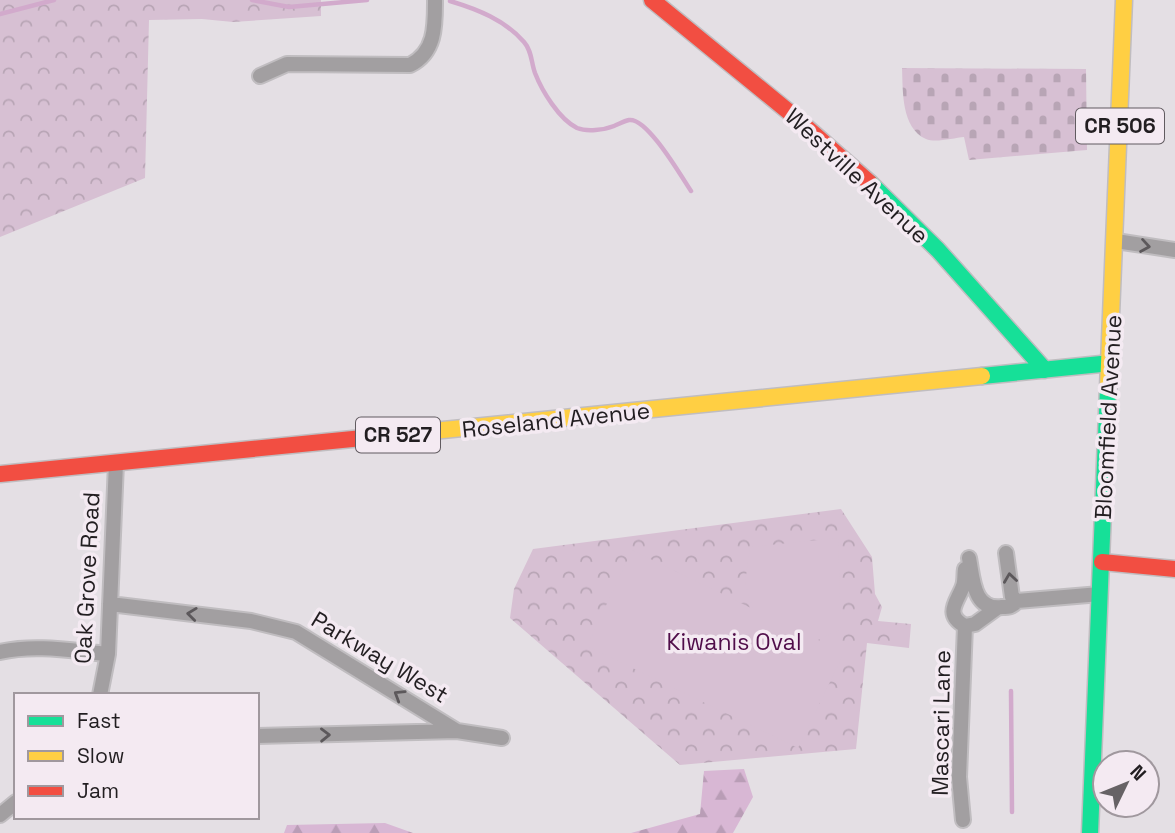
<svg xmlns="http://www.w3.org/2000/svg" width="1175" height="833" font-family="'Space Grotesk',sans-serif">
	<defs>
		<pattern id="forest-firs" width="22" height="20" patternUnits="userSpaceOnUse" patternTransform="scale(1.75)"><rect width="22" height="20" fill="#d8b7d4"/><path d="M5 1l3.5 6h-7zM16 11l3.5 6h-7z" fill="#b99db6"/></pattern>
		<pattern id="cemetery-stones" width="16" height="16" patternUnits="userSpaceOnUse" patternTransform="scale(1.75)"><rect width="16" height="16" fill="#d7c0d3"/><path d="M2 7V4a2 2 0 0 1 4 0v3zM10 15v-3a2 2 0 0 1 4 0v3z" fill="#b8a5b5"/></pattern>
		<pattern id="park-crowns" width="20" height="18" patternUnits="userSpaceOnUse" patternTransform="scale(1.75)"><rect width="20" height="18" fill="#d7c0d3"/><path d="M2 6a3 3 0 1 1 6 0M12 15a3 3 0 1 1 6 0" fill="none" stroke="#b8a5b5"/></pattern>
	</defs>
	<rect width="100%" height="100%" fill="#e4dfe4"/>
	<path fill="url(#forest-firs)" d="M744,769l9,28 -20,36h-102l69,-19 4,-43z
		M385,823l28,10h-129l3,-8z"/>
	<path fill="url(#cemetery-stones)" d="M902,68l184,1 1,81 -118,10 -5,-23c-10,1 -29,6 -38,2 -25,-11 -23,-48 -24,-71z"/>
	<path fill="url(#park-crowns)" d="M0,0h321v16l-88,6 -31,-3 -53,1 -4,158 -145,59z
		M841,509l31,48 3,37 7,13 -4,14 33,3 -2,24 -42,-5 -11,106 -176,16 -170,-147 4,-29 19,-40z"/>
	<path fill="#d7c0d3" d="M838,538l3,91 -23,11 26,13 -46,95 -211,-102 45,-96 121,59 -8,-26 5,-36z"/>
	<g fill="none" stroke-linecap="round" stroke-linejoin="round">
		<path stroke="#d2aacc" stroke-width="4.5" d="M252,0l37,7 78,-7
			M450,1c27,8 55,19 74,41 8,9 7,20 11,31 7,18 24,46 42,55 10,4 27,2 37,-2 5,-2 10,-5 15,-6 18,-3 52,56 62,71
			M0,14l54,-14
			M1011,691l1,121"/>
		<defs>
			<path id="street" d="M260,76l27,-12 123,1c26,-13 25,-40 25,-65
				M1116,241l59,9
				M1006,553l6,44 5,4
				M969,558c4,20 4,53 33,49 7,0 10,0 15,-6l83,-7
				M965,569c-1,5 0,12 -2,17 -5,15 -20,28 2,40
				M110,604l141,17 45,11 161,99
				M965,626l10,-2 22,-16
				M0,652c36,-8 72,-1 108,2
				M100,695l8,-41 8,-191
				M257,736l200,-5 45,7
				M0,815l16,-13
				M963,820l-4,-43 6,-151"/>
			<path id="fast" d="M870,183l68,67 107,120
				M982,376l129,-13
				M1090,833l18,-445"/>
			<path id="slow" d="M1108,388l16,-388
				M403,434l579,-58"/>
			<path id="jam" d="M652,0l137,112 81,71
				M0,474l403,-40
				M1102,562l73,7"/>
		</defs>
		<use href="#street" stroke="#c0bdc0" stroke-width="18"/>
		<use href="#fast" stroke="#c0bdc0" stroke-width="19"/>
		<use href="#slow" stroke="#c0bdc0" stroke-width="19"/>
		<use href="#jam" stroke="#c0bdc0" stroke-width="19"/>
		<use href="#street" stroke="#a29fa1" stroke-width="14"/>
		<use href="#fast" stroke="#16e098" stroke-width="16"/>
		<use href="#slow" stroke="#ffcf43" stroke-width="16"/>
		<use href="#jam" stroke="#f24e42" stroke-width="16"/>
	</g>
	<defs><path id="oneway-chevron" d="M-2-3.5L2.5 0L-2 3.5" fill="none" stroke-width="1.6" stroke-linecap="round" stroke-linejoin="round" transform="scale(1.75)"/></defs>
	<g stroke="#5c585b">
		<use href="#oneway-chevron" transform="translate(1145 246) rotate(9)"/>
		<use href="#oneway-chevron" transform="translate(1010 578) rotate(-98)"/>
		<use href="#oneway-chevron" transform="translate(192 614) rotate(-173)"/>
		<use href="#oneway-chevron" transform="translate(399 695) rotate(-148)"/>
		<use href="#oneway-chevron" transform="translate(325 735) rotate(-1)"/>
	</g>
	<g text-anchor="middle" stroke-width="7" stroke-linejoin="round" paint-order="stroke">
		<g fill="#f4eaf2" stroke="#615b60" stroke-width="2">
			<rect x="1076" y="108.5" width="88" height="35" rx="5"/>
			<rect x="356" y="417.5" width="84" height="35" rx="5"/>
		</g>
		<g font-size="21" font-weight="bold" fill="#221e21">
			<text x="1120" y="133">CR 506</text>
			<text x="398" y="442">CR 527</text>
		</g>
		<g font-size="23" fill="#221e21" stroke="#f4eaf2">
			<text transform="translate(857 176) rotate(43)" y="8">Westville Avenue</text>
			<text transform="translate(1108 417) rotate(-87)" y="8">Bloomfield Avenue</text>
			<text transform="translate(556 420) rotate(-6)" y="8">Roseland Avenue</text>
			<text transform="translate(87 578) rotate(-87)" y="8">Oak Grove Road</text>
			<text transform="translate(380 657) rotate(31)" y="8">Parkway West</text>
			<text transform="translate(941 723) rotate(-89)" y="8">Mascari Lane</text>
		</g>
		<g font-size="23" fill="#500d4a" stroke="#f4eaf2">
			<text x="734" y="650">Kiwanis Oval</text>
		</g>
	</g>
	<rect x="14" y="693" width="245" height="126" fill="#f4eaf2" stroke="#a0989e" stroke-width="2"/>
	<rect x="28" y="716" width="35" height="10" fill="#16e098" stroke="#a0989e" stroke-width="2"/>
	<text x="77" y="728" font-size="21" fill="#221e21">Fast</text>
	<rect x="28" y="751" width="35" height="10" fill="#ffcf43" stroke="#a0989e" stroke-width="2"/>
	<text x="77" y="763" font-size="21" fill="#221e21">Slow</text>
	<rect x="28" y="786" width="35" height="10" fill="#f24e42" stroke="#a0989e" stroke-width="2"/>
	<text x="77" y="798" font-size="21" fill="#221e21">Jam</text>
	<g transform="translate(1126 784) rotate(47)"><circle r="33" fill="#f4eaf2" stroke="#a0989e" stroke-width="2"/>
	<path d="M0-5L12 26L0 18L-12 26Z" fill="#666265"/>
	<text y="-10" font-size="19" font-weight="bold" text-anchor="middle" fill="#221e21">N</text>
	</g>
</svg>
